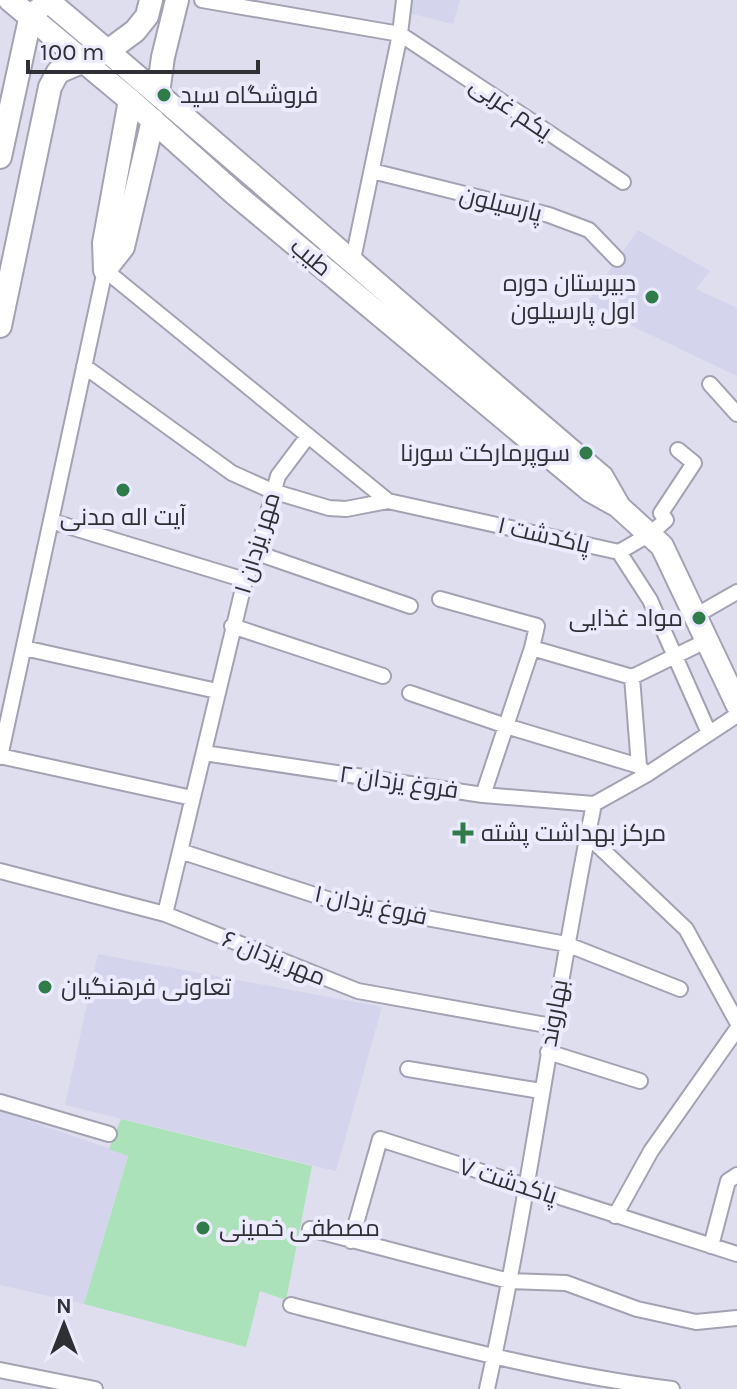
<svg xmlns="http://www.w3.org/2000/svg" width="737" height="1389" font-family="Karla,Cairo,sans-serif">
	<rect width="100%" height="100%" fill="#dedeef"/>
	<path fill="#d4d4ec" d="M412,0h48l-7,24 -45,-11z
		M638,230l72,41 -14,18 41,19v68l-151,-72z
		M98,954l284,53 -46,164 -271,-66z
		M0,1111l128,44 -44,149 -84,-19z"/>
	<path fill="#ace2b9" d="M121,1119l191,47 -26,134 -26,-9 -14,56 -162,-43 44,-148 -19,-7z"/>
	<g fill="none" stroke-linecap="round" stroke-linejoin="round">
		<defs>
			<path id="street" d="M202,0l198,34 223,148
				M372,171l177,44 40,15 28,29
				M352,264l48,-230 4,-34
				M84,366l148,107 40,18 57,17 17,1 42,-8 231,51 31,48 59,133
				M710,384l27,30
				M51,521l194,59
				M619,552l31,-18 16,-14 -5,-7 33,-50 -16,-13
				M257,553l153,53
				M440,599l97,27 -5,22 100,29 76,-37
				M695,616l42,-24
				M232,626l151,50
				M24,648l193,43
				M632,677l7,89 4,5
				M410,693l96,33 133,40
				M204,753l279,42 111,9
				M0,756l192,42
				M0,757l105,-487 283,231
				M483,795l49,-147
				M588,836l98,93 51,93
				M180,851l150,49 236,44 114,45
				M0,871l165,43 193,77 194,35
				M165,914l80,-334 12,-27 21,-77 30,-40
				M548,1052l92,29
				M408,1069l133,22
				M0,1102l109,32
				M615,1216l36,-65 86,-122
				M310,1229l199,52 57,2 71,26 59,13 41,-4
				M351,1241l29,-102 357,115
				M711,1246l17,-65 9,-6
				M291,1305c126,32 252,68 381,84
				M0,1370l95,19
				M487,1389c43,-193 67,-391 107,-585l52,-29 91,-60"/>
			<path id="secondary" d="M10,0l120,100 105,94 356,297 27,15 44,40 75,158
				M47,0c187,157 369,319 555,477l16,28
				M158,93l5,-36 14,-57
				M0,157l30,-138 8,-9
				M105,270l-1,-27 26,-143
				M105,270l18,-23 30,-127
				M0,326l50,-239 8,-15 50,-21 27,-20 12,-15 4,-16"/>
		</defs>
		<use href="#street" stroke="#a2a2b2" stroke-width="18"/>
		<use href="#secondary" stroke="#a2a2b2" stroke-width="26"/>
		<use href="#street" stroke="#fff" stroke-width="14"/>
		<use href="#secondary" stroke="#fff" stroke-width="22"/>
	</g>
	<g fill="#2f7b4a" stroke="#ebebfd" stroke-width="3">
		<circle cx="164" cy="95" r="8"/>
		<circle cx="652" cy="297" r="8"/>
		<circle cx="586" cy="453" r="8"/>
		<circle cx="123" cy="490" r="8"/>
		<circle cx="699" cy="618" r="8"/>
		<path d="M459 821h8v8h8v8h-8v8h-8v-8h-8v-8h8z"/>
		<circle cx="45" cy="987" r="8"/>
		<circle cx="203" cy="1228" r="8"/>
	</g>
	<g text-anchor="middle" stroke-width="8" stroke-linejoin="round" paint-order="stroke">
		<g font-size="24" fill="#2f2f36" stroke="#ebebfd" text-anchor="start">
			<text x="180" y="103">فروشگاه سید</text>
			<text x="636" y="291" text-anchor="end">دبیرستان دوره<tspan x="636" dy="28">اول پارسیلون</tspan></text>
			<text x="570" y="461" text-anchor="end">سوپرمارکت سورنا</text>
			<text x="123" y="525" text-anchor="middle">آیت اله مدنی</text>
			<text x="683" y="626" text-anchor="end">مواد غذایی</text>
			<text x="481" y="841">مرکز بهداشت پشته</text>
			<text x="61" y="995">تعاونی فرهنگیان</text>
			<text x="219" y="1236">مصطفی خمینی</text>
		</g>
		<g font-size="24" fill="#2f2f36" stroke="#ebebfd">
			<text transform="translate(511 108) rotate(34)" y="8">یکم غربی</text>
			<text transform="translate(501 204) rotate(14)" y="8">پارسیلون</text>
			<text transform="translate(311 257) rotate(40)" y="8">طیب</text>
			<text transform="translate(544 535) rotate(13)" y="8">پاکدشت ۱</text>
			<text transform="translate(257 543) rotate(-73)" y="8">مهر یزدان ۱</text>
			<text transform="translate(399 782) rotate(8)" y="8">فروغ یزدان ۲</text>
			<text transform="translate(371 905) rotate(12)" y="8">فروغ یزدان ۱</text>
			<text transform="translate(274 958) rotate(22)" y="8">مهر یزدان ۶</text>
			<text transform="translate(554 1013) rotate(-80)" y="8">بهاروند</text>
			<text transform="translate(508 1181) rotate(18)" y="8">پاکدشت ۷</text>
		</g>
	</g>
	<g transform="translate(64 1325)" stroke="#ebebfd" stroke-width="6" paint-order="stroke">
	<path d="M0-6L14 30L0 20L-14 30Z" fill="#2f2f36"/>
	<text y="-12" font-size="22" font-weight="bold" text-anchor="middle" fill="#2f2f36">N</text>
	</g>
	<path d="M28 60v12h230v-12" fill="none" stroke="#2f2f36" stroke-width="4"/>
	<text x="40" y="60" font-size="24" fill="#2f2f36" stroke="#ebebfd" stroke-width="6" paint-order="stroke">100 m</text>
</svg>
